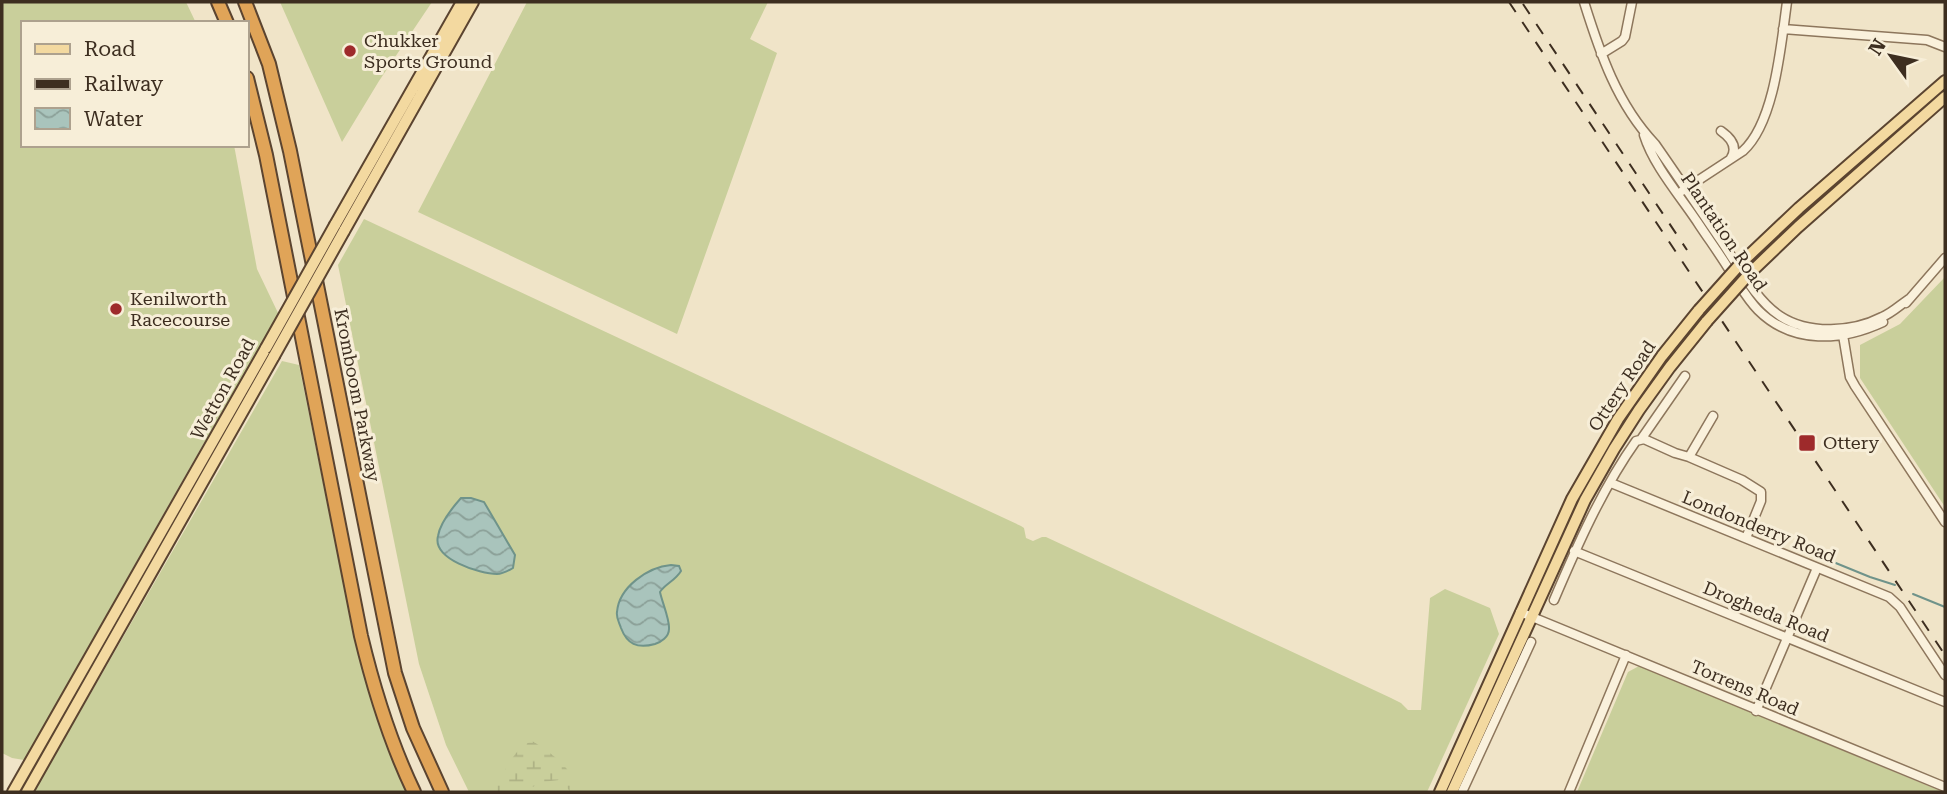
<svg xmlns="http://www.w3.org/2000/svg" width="1947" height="794" font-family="'Roboto Serif',serif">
	<defs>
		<pattern id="wetland-marsh" width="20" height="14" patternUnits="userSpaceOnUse" patternTransform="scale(1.75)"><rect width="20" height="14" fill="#c9cf9b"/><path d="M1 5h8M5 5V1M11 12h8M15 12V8" fill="none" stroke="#aeb285"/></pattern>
		<pattern id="water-waves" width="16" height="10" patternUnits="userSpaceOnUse" patternTransform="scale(1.75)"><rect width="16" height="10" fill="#a9c4bc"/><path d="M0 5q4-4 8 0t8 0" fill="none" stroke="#8ba098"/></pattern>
	</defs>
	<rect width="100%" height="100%" fill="#f0e4c8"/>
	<path fill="#c9cf9b" d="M2,2h184l10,21h-173v122h211l23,124 22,46 -78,133 -177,312 -12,-2 -10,-5z
		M280,2h152l-53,79 -37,61z
		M527,2h241l-18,37 27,14 -100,281 -259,-122z
		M364,219l657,307 3,2 2,10 7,3 9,-4h4l345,161 10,5 7,7h13l9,-112 15,-9 45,19 9,26 -72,158h-958l-23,-47 -27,-81 -81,-399z
		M1945,277v230l-85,-129v-33l40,-21z
		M282,361l17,4 57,280c13,51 29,99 51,147h-373z
		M1639,666l304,126h-366l51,-120z"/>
	<path fill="url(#wetland-marsh)" d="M532,741c19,11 42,29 47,51h-8l-12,-12 -17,2 -19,10h-26l-1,-4c9,-17 17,-39 36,-47z"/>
	<path fill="url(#water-waves)" stroke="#6f938a" stroke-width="2" d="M461,498h10l13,4 31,53 -2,13c-5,3 -10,6 -16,6 -17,0 -65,-15 -59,-38 2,-13 15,-29 23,-38z
		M671,565l8,1 2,5c-6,10 -16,13 -21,21 2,10 10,28 9,37 0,8 -8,13 -14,15 -18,5 -28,0 -34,-16 -2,-6 -5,-10 -4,-16 2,-25 31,-45 54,-47z"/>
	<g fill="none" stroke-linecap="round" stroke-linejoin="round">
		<path stroke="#6f938a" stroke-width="2" d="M1799,548l71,29 25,8
			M1913,594l32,13"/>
		<defs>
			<path id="minor" d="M1584,2c16,51 33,102 71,142 23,33 46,67 69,101 16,24 32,55 56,71 29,19 73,16 102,1 10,-4 18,-12 27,-18
				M1783,29l144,11 18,7
				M1601,54l21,-13 3,-4 7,-35
				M1721,131c10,7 17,16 10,27
				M1644,135c10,32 38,63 56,91 10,15 21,30 30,45 9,13 17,28 28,39 35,35 84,31 125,12
				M1682,191l61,-40c32,-29 38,-107 44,-149
				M1906,303l39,-45
				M1844,330l-1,5 7,42 5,9 90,136
				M1642,438l43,-62
				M1689,457l53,23 19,12v9l-15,37
				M1611,483l278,114 11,10 45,68
				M1574,551l371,151
				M1554,600c23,-54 48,-111 82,-159l8,-2 31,14 14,4 24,-41
				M1520,612l425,175
				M1756,711l61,-143
				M1462,792l69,-150
				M1569,792l57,-137"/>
			<path id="major" d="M335,225l127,-223
				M344,231l129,-229
				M1742,262l57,-54 146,-127
				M1750,273l48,-46 147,-130
				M13,792l253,-444
				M27,792l247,-436
				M1440,792l132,-293 46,-80 44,-63 37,-46
				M1452,792l133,-292 29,-51 25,-39 31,-43 37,-46"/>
			<path id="highway" d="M218,2l9,21
				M245,2l24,62 21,87 105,522 18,55 29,64
				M247,78l19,77 95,481c13,54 29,106 53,156"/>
		</defs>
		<use href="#minor" stroke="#8d765c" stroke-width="11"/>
		<use href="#major" stroke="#5b4430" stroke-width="14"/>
		<use href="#highway" stroke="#5b4430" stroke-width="16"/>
		<use href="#minor" stroke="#faf1dc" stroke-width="8"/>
		<use href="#major" stroke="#f3d9a0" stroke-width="10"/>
		<use href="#highway" stroke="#e0a458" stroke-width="12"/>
		<path stroke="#3d2e20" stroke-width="2" stroke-dasharray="12 12" stroke-linecap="butt" d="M1509,2l436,653
			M1523,4l164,246"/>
		<defs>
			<path id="major-bridge" d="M1699,310l43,-48
				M1707,321l43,-48
				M266,348l69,-123
				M274,356l70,-125"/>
		</defs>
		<use href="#major-bridge" stroke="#5b4430" stroke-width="14" stroke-linecap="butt"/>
		<use href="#major-bridge" stroke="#f3d9a0" stroke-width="10"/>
	</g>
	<g fill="#9e2a2b" stroke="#f7eed8" stroke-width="2.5">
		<circle cx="350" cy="51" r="7"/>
		<circle cx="116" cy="309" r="7"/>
		<rect x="1798" y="434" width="18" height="18" rx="3.5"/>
	</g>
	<g text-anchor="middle" stroke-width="6" stroke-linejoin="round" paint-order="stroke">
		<g font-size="18" fill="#3d2e20" stroke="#f7eed8" text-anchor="start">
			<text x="364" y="47">Chukker<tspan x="364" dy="21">Sports Ground</tspan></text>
			<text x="130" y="305">Kenilworth<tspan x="130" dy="21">Racecourse</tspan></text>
			<text x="1823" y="449">Ottery</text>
		</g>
		<g font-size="18" fill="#3d2e20" stroke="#f7eed8">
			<text transform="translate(1724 232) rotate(56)" y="6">Plantation Road</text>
			<text transform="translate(1622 386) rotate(-56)" y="6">Ottery Road</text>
			<text transform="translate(223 389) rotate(-61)" y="6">Wetton Road</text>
			<text transform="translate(357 395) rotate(79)" y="6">Kromboom Parkway</text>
			<text transform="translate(1759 527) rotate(22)" y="6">Londonderry Road</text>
			<text transform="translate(1766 612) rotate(22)" y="6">Drogheda Road</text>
			<text transform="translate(1745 688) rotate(23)" y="6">Torrens Road</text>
		</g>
	</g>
	<rect width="1947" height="794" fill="none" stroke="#3d2e20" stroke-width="7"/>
	<rect x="21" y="21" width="228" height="126" fill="#f7eed8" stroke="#ada18e" stroke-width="2"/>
	<rect x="35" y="44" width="35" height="10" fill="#f3d9a0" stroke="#ada18e" stroke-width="2"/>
	<text x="84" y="56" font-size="21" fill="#3d2e20">Road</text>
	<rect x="35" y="79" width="35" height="10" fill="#3d2e20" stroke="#ada18e" stroke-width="2"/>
	<text x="84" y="91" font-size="21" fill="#3d2e20">Railway</text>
	<rect x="35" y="108" width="35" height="21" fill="url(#water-waves)" stroke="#ada18e" stroke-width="2"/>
	<text x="84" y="126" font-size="21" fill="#3d2e20">Water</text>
	<g transform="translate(1891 56) rotate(303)" stroke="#f7eed8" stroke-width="5" paint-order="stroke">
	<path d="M0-5L12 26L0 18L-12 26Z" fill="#3d2e20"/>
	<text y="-10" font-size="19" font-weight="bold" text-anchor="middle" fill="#3d2e20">N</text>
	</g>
</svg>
